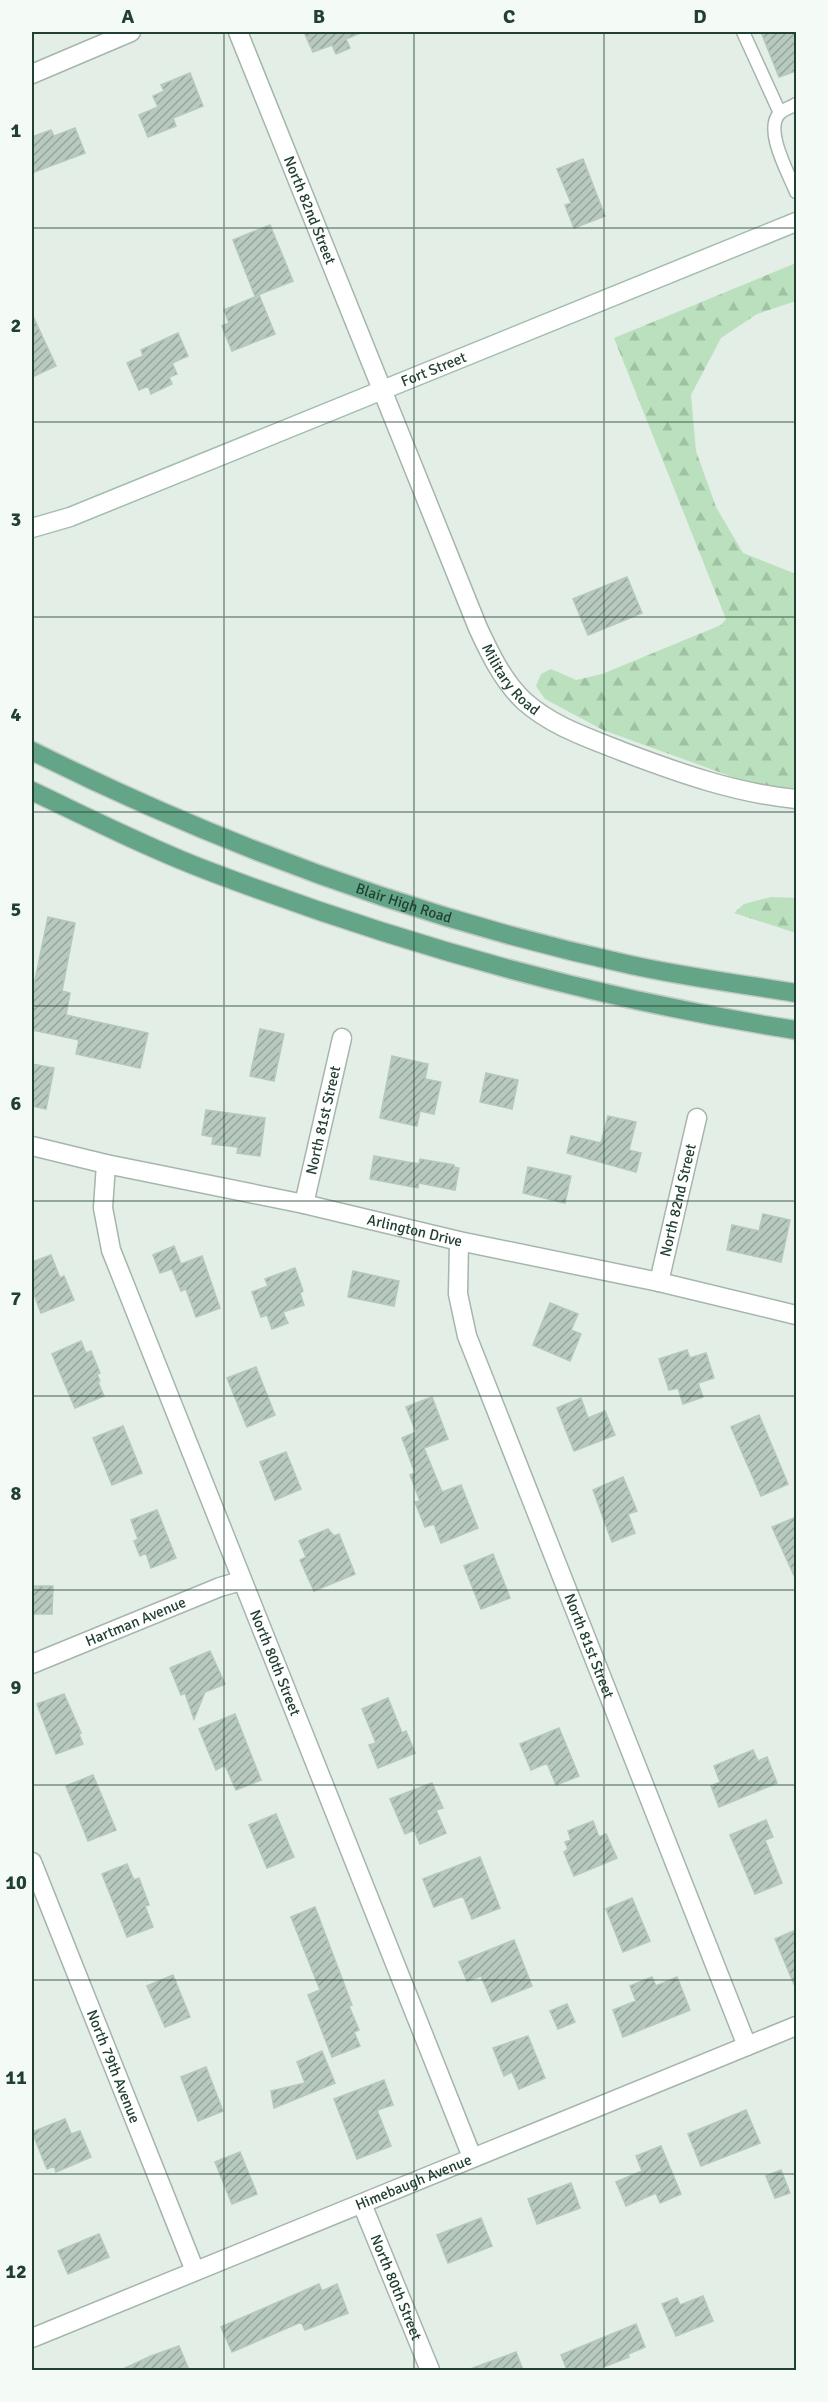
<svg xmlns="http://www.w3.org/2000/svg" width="828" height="2402" font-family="Signika,sans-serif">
	<defs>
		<pattern id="forest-firs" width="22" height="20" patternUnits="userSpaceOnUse" patternTransform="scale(1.5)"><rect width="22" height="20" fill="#bbe0bd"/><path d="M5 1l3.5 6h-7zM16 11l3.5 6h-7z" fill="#a0c1a3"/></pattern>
		<pattern id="building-hatch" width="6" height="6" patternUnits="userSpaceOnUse" patternTransform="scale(1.5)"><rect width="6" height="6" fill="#b8c9bf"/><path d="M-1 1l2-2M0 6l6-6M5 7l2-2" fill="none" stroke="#95a59c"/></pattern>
	</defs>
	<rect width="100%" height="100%" fill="#e3eee6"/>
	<path fill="url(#forest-firs)" d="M796,263v38l-39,13 -36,24 -30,57 5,56 20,56 27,46 53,21v214l-44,-4 -149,-54 -58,-31 -9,-13 5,-12 10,-5 25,11 26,-6 119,-49 5,-6 -112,-281z
		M771,897l25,1v35l-62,-20 10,-9z"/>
	<path fill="url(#building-hatch)" stroke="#b5c8bc" stroke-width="1.5" d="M304,32h59l-17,7 4,9 -14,6 -4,-9 -19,7z
		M761,32h35v39l-17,6z
		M190,73l13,33 -30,12 3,8 -28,11 -9,-22 19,-8 -5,-11 11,-5 -3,-6z
		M75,128l10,25 -53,20v-36l19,-7 3,6z
		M583,159l22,57 -31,12 -9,-23 6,-2 -14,-34z
		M270,225l23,56 -38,15 -22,-56z
		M259,295l16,39 -43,17 -10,-25 7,-3 -5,-13z
		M32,314l24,52 -24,11z
		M178,333l10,23 -16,7 5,11 -8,3 3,7 -21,10 -3,-8 -9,4 -12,-27 16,-7 -2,-6z
		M627,577l15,36 -54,22 -15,-36z
		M48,917l27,6 -13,68 8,2 -4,22 82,18 -8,35 -64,-14 3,-14 -47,-10v-36z
		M260,1029l24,5 -10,47 -24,-5z
		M392,1056l36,8 -3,15 16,3 -7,32 -14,-3 -3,15 -37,-8z
		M32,1064l22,4 -8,41 -14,-3z
		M486,1073l32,7 -6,29 -32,-7z
		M206,1110l59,8 -5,38 -23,-3 1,-6 -26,-3 1,-7 -11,-2z
		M608,1116l28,6 -7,28 12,3 -5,19 -69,-19 4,-17 30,7z
		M374,1156l45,8 1,-5 34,6v2l5,1 -4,22 -36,-7 -1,5 -48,-9z
		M528,1167l43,9 -6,27 -42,-10z
		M763,1214l27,6 -9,42 -54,-12 5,-25 27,6z
		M174,1246l7,18 21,-8 18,52 -24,9 -10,-28 -5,2 -9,-22 -12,4 -7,-18z
		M51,1255l9,23 4,-2 10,24 -33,13 -9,-24v-27z
		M295,1268l8,23 -3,2 4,12 -21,7 5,11 -16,6 -5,-14 -6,2 -9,-25 16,-6 -3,-7z
		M353,1271l46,10 -5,25 -46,-9z
		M550,1303l28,11 -7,16 10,4 -11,27 -37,-16z
		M81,1341l5,12 5,-2 9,22 -3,1 3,7 -2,1 6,14 -29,12 -23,-54z
		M687,1350l3,8 16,-5 8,25 -16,5 5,14 -20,7 -5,-16 -9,2 -10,-31z
		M256,1367l19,48 -28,12 -20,-49z
		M432,1397l16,42 -24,9 18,44 19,-7 17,43 -37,15 -7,-19 -9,3 -10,-25 5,-1 -10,-26 5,-2 -13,-35 14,-6 -10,-25z
		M581,1398l7,20 17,-7 10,24 -41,16 -17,-43z
		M759,1415l29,69 -27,12 -30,-69z
		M123,1426l19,47 -30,12 -19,-47z
		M286,1452l15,37 -26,11 -15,-38z
		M623,1477l14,34 -9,3 7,19 -23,9 -19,-52z
		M157,1510l19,48 -25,10 -5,-15 -6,3 -6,-15 4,-2 -7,-19z
		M796,1517v63l-24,-53z
		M328,1529l6,7 5,-2 16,40 -41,17 -14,-31 6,-3 -7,-16z
		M493,1554l17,44 -29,11 -17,-43z
		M32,1586h21l-1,28h-20z
		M210,1651l15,33 -20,8 -11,27 -9,-26 -4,2 -11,-27z
		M64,1694l17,39 -2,1 4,10 -27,10 -19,-50z
		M388,1698l14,35 4,-2 9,22 -37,15 -9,-23 7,-2 -14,-34z
		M235,1714l26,66 -25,10 -11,-25 -9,5 -17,-41z
		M559,1728l20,48 -23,9 -9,-22 -16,7 -11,-26z
		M753,1750l5,11 9,-4 10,26 -58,24 -8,-21 9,-4 -6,-16z
		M93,1775l23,55 -28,11 -22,-55z
		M432,1783l11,25 -7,2 10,23 -26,11 -6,-14 -9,4 -15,-35z
		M276,1814l18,43 -27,11 -18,-43z
		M766,1820l7,17 -8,3 17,43 -27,11 -25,-59z
		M593,1821l6,16 7,-3 11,24 -43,18 -10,-24 4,-3 -3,-7 6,-2 -3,-9z
		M480,1857l20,51 -28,11 -9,-23 -29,11 -11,-28z
		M127,1864l7,16 5,-2 10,27 -4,1 8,21 -26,10 -25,-63z
		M632,1898l18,43 -27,11 -17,-43z
		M315,1907l37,98 -3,1 10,24 -5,2 6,14 -28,11 -24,-62 12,-5 -29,-73z
		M796,1930v59l-21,-50z
		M514,1940l18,46 -40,16 -11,-26 -14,5 -8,-19z
		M173,1975l17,42 -25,10 -18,-41z
		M652,1977l4,9 21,-9 13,33 -67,27 -10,-27 23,-9 -6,-15z
		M567,2004l8,18 -17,7 -8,-18z
		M528,2036l17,42 -26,11 -7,-17 -8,4 -11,-28z
		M322,2051l13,32 -61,25 -3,-17 34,-8 -8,-21z
		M206,2067l17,44 -25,10 -17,-44z
		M384,2080l9,25 -16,5 14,36 -34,13 -23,-60z
		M746,2110l14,33 -59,23 -13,-32z
		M65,2119l6,15 9,-3 11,26 -35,15 -2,-6 -7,3 -15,-37z
		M661,2146l20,48 -21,9 -4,-10 -30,13 -10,-24 26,-11 -6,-15z
		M240,2152l17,42 -25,10 -17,-42z
		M781,2170l9,23 -15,5 -9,-22z
		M571,2183l9,25 -43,16 -9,-25z
		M481,2218l11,28 -44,17 -11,-28z
		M99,2234l10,23 -41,17 -10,-23z
		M319,2284l3,7 15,-7 11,29 -43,17 -4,-8 -69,30 -11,-25z
		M703,2296l10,25 -37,15 -14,-32 15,-6 3,7z
		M636,2324l9,23 -17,7 1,3 -33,13h-29l-6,-15z
		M179,2346l10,24h-68l30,-14z
		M516,2352l7,18h-52l-1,-1z"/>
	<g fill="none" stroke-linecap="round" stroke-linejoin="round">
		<defs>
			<path id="lane" d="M743,32l37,81
				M796,104c-4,3 -12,5 -16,9 -17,16 9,61 16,79"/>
			<g id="street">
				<path id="s1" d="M238,32l240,596c12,26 25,53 46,73 28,25 62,36 97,50 58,22 114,42 175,48"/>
				<path d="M32,74l99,-42"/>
				<path id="s2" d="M32,1146l74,18 198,40 155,37 200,41 137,33"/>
				<path id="s3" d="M106,1164l-3,44 8,42 361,907"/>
				<path id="s4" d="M304,1204l38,-166"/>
				<path id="s5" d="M459,1241l-1,53 9,42 280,710"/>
				<path id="s6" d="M659,1282l38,-164"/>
				<path id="s7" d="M32,1664l188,-77 21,-6"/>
				<path id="s8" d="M32,1862l163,409"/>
				<path id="s9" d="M362,2204l68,166"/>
				<path id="s10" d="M32,2338l764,-312"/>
			</g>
			<g id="secondary">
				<path id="s11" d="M32,528l38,-11 726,-295"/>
			</g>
			<g id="primary">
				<path id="s12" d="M32,751c189,94 392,169 599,214 55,12 110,19 165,28"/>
				<path d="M32,791c57,27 114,56 174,79 191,73 388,129 590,160"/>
			</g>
		</defs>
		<use href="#lane" stroke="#a5b6ac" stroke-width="15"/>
		<use href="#street" stroke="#a5b6ac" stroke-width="21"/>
		<use href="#secondary" stroke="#a3bdaf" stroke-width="21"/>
		<use href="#primary" stroke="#c1cac5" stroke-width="21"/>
		<use href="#lane" stroke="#fff" stroke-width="12"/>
		<use href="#street" stroke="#fff" stroke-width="18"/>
		<use href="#secondary" stroke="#fff" stroke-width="18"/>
		<use href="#primary" stroke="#65a587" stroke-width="18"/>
	</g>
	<path fill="none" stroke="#214031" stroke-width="1.5" stroke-opacity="0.55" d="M224,32v2338M414,32v2338M604,32v2338M32,228h764M32,422h764M32,617h764M32,812h764M32,1006h764M32,1201h764M32,1396h764M32,1590h764M32,1785h764M32,1980h764M32,2174h764"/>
	<g text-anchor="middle" stroke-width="6" stroke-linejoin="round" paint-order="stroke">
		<g font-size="15" fill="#214031" stroke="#f4faf5">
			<text dy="5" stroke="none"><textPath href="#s1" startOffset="192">North 82nd Street</textPath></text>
			<text dy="5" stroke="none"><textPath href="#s11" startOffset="432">Fort Street</textPath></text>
			<text dy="5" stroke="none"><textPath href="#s1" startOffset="704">Military Road</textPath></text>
			<text dy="5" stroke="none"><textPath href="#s12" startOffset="402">Blair High Road</textPath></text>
			<text dy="5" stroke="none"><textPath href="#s4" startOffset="86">North 81st Street</textPath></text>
			<text dy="5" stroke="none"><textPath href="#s6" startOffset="84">North 82nd Street</textPath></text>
			<text dy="5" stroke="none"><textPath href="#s2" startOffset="392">Arlington Drive</textPath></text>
			<text dy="5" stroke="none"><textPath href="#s7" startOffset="112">Hartman Avenue</textPath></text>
			<text dy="5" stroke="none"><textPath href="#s5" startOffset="429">North 81st Street</textPath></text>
			<text dy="5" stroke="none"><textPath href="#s3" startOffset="531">North 80th Street</textPath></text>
			<text dy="5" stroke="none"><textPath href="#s8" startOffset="220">North 79th Avenue</textPath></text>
			<text dy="5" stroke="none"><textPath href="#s10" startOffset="412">Himebaugh Avenue</textPath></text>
			<text dy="5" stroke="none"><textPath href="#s9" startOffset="90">North 80th Street</textPath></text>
		</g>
	</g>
	<rect width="828" height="2402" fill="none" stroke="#f4faf5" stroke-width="66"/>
	<rect x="33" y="33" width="762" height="2336" fill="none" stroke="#214031" stroke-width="2"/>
	<g font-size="20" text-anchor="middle" font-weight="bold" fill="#214031">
		<text x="128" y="23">A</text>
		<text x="319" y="23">B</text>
		<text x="509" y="23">C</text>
		<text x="700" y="23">D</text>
		<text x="16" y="137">1</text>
		<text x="16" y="332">2</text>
		<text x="16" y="526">3</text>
		<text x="16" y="721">4</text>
		<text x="16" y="916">5</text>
		<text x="16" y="1110">6</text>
		<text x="16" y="1305">7</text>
		<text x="16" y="1500">8</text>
		<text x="16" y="1694">9</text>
		<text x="16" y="1889">10</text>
		<text x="16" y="2084">11</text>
		<text x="16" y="2278">12</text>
	</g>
</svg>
